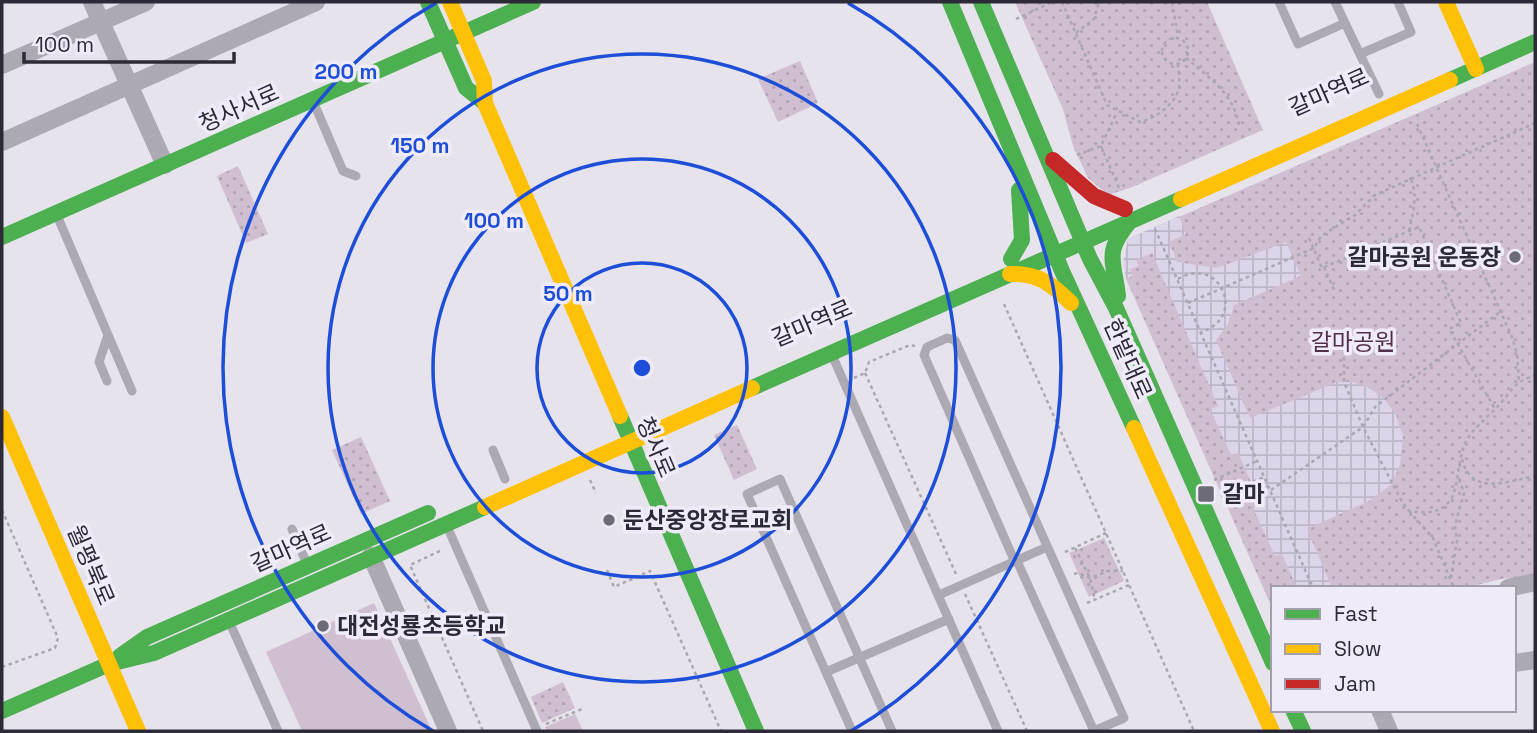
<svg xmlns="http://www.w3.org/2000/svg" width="1537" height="733" font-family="'Space Grotesk','Noto Sans KR',sans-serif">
	<defs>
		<pattern id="park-dots" width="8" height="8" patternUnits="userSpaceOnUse" patternTransform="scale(1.75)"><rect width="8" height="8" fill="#d0bed1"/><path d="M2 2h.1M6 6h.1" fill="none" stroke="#b3a3b4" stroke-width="1.8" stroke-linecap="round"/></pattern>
		<pattern id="plaza-grid" width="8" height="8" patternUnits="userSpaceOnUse" patternTransform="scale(1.75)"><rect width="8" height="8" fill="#dcd4e9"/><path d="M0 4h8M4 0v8" fill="none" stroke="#bdb6c8"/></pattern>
	</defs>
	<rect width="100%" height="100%" fill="#e6e3ec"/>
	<path fill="#d0bed1" d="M374,603l58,128h-130l-36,-79z
		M575,714l8,17h-36l-2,-4z"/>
	<path fill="url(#park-dots)" d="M1015,2h192l56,128 -133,58 -22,7 -20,-17 -15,-32 -10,-37z
		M800,61l18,42 -40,19 -20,-43z
		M1535,62v514l-34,3 -36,9h-192v22l-147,-331 2,-40z
		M238,166l30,68 -22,9 -29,-67z
		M737,425l20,44 -23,11 -20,-45z
		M361,437l29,64 -29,13 -29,-64z
		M1104,538l20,43 -35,16 -20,-44z
		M563,682l12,26 -33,15 -11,-26z"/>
	<path fill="url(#plaza-grid)" d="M1179,216l7,18 -17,8 8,20 40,6 69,-26 15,34 -67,29 -6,19 -12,16 34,78 87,-36h15l16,5 17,13 11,15 7,21 -3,28 -8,20 -23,17 -62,28 25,59h-35l-15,-34 -7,2 -22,-48 8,-4 -23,-51 -7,2 -21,-46 8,-3 -66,-153 -16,7 3,6 -9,3 3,7 -7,3 -3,-16 5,-24z"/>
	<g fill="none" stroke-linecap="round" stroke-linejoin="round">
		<path stroke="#a9a7b0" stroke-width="2.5" stroke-dasharray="3.5 3.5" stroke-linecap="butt" d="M1062,2l45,103 33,17c15,-4 36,-17 39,-35 1,-7 -1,-16 -1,-24
			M1172,2l6,34
			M1016,19l36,-17
			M1076,33l18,-14 5,-17
			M1162 51a13 13 0 1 1 26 0a13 13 0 1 1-26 0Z
			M1186,58c23,19 49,37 53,68
			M1417,124l95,213 5,17 2,28
			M1101,146l18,42
			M1077,155l24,-9 16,-34
			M1155,229l158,359
			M1409,231c4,-18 9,-34 2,-52
			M1309,238l13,30 97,-41 42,96 -12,6 46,80
			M1324,267l11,25
			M1178,279c42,-25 70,39 23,53
			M1188,303l126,-55 7,-12 34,-21 20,-20 160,-72
			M1004,304l190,427
			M1344,350v32l19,45 39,75 7,9c62,10 40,-41 59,-73 8,-12 20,-21 30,-32 7,-7 14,-19 22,-24 4,-3 11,-5 15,-7
			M865,373l91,201
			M854,378l11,-5 4,-11 41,-17 5,1
			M1462,459c9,38 47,22 73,17
			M590,480l6,13
			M1214,480l43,-19
			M1271,490l92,-63 12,-20 126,-96
			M1221,496l43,-19
			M2,510l56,128 -3,10 -53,19
			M1409,511l24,27 21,50
			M1075,548l15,30 5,22
			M440,551l-30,14 73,166
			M1065,552l41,-19
			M607,570l7,17 36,-16 71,160
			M1074,574l4,-1 12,5 18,-7h15
			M1451,578l6,-37 -2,-16 9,-32 -6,-17
			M965,594l62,137
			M1087,603l42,-18
			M546,724l36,-15"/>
		<path stroke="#aca9b3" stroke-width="9" d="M1279,2l19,42 47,-21
			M1335,2l44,92
			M1360,54l51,-22 -13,-30
			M313,101l30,70 13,5
			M56,213l76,178
			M832,355l166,376
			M107,381l-8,-19 9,-27
			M493,450l12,29
			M446,524l91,207
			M292,529l15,35
			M1015,562l-91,-207 3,-8 20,-9 8,2 169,378 -30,13 -77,-170
			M939,595l108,-48
			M229,621l49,110
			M826,672l123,-53
			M852,731l-105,-237 33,-15 112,252"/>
		<path stroke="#aca9b3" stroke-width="18" d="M92,2l73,163
			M2,65l144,-63
			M2,142l314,-140
			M371,556l77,175
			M1508,588l27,-6
			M1514,663l21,-3
			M1380,710l9,21"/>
		<path stroke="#4caf50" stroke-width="16" d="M428,2l38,86 19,15
			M950,2l112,269 72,157
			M981,2l109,257 26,49 157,355
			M1450,80l85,-38
			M2,237l531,-235
			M1011,259l11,-19 -3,-50
			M1118,296c-4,-37 -15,-43 13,-76
			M752,388l429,-189
			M620,416l136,315
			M120,656l27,-19 281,-124
			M1293,710l10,21
			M2,711l107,-47 45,-11 331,-146"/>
		<path stroke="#ffc107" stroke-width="16" d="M450,2l34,79 1,22 135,313
			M1446,2l30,67
			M1181,199l269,-119
			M1010,274c28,-1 42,10 61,29
			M2,417l136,314
			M1134,428l138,303
			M485,507l267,-119"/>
		<path stroke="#c62828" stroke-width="16" d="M1053,160l41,36 31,13"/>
	</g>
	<g fill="none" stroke="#1d4ed8" stroke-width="3.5">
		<circle cx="642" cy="368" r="105"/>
		<circle cx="642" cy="368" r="209"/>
		<circle cx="642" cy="368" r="314"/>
		<path d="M433 731A419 419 0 0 1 436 3M848 3A419 419 0 0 1 851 731"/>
	</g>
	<g fill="#6d6b76" stroke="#f0ebf8" stroke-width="2.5">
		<circle cx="1515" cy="257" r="7"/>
		<rect x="1197" y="485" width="18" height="18" rx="3.5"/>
		<circle cx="609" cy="520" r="7"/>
		<circle cx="323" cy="626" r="7"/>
	</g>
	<g text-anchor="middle" stroke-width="7" stroke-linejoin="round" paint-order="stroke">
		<g font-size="23" fill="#2c2a36" stroke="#f0ebf8">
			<text transform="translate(1329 92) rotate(-24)" y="8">갈마역로</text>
			<text transform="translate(239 108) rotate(-24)" y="8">청사서로</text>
			<text transform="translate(812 323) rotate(-23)" y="8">갈마역로</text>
			<text transform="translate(1128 359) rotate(66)" y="8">한밭대로</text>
			<text transform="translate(656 447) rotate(67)" y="8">청사로</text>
			<text transform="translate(291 548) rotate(-24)" y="8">갈마역로</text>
			<text transform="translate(91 565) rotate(67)" y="8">월평북로</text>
		</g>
		<g font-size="23" font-weight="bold" fill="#2c2a36" stroke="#f0ebf8" text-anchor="start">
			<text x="1501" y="265" text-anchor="end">갈마공원 운동장</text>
			<text x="1222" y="502">갈마</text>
			<text x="623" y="528">둔산중앙장로교회</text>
			<text x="337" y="634">대전성룡초등학교</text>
		</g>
		<g font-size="23" fill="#52304d" stroke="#f0ebf8">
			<text x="1353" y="350">갈마공원</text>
		</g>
	</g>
	<circle cx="642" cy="368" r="10" fill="#1d4ed8" stroke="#f0ebf8" stroke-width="3.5"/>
	<g font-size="21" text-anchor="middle" font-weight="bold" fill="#1d4ed8" stroke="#f0ebf8" stroke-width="7" stroke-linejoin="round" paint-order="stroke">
		<text x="346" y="79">200 m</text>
		<text x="420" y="153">150 m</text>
		<text x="494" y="228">100 m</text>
		<text x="568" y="301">50 m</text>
	</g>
	<rect width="1537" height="733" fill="none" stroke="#2c2a36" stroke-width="7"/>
	<rect x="1271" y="586" width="245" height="126" fill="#f0ebf8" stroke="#a29eaa" stroke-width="2"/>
	<rect x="1285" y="609" width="35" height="10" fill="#4caf50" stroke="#a29eaa" stroke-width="2"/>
	<text x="1334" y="621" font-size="21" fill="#2c2a36">Fast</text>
	<rect x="1285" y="644" width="35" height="10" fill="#ffc107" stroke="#a29eaa" stroke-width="2"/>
	<text x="1334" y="656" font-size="21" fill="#2c2a36">Slow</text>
	<rect x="1285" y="679" width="35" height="10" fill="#c62828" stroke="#a29eaa" stroke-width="2"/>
	<text x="1334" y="691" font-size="21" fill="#2c2a36">Jam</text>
	<path d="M24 52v10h210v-10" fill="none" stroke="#2c2a36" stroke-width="3.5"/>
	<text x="35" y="52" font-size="21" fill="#2c2a36" stroke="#f0ebf8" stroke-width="5" paint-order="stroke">100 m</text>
</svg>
